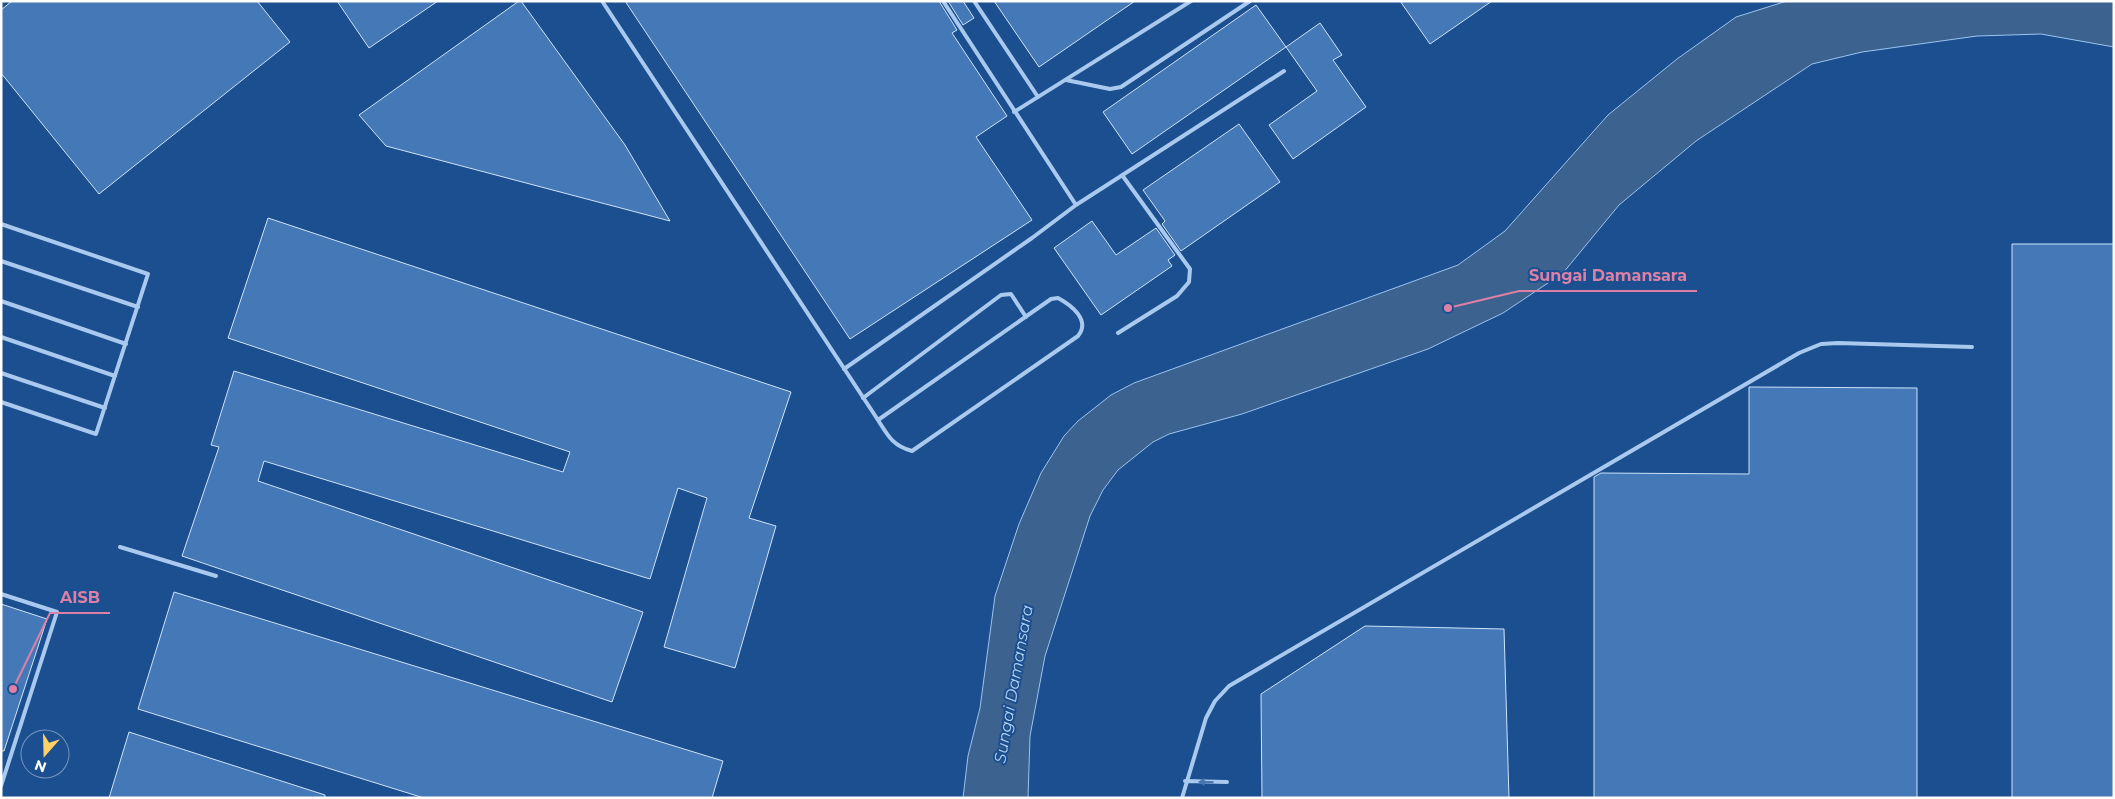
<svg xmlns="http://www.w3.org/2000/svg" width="2115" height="799" font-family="Montserrat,sans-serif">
	<rect width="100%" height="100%" fill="#1b4f8f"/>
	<path fill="#3c6290" stroke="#9cc4f0" d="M1787,1h327v46l-73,-13 -64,2 -115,16 -50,12 -116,77 -77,64 -56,68 -60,40 -75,36 -186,65 -73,20 -16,8 -35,28 -15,20 -13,26 -45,140 -15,80 -2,62h-65l5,-42 12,-48 15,-112 24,-72 22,-51 23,-37 14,-15 33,-26 23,-12 324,-118 47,-34 103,-116 69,-56 59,-42z"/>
	<path fill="#4478b7" stroke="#cfe3fa" d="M12,1h245l33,41 -191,152 -98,-121v-63z
		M337,1h101l-69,47z
		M519,1h2l104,144 45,76 -284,-75 -27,-31z
		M625,1h314l18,29 -5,3 55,83 -31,21 56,83 -182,119z
		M948,1h15l11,17 -11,7z
		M994,1h141l-96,66z
		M1400,1h92l-62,43z
		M1256,5l30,42 -154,107 -29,-42z
		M1320,23l22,32 -9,5 33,47 -73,52 -24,-34 48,-34 -31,-44z
		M1239,124l41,58 -99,69 -19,-27 3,-3 -22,-31z
		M268,218l523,174 -42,126 27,8 -41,142 -71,-21 43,-149 -29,-10 -28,91 -386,-118 -6,20 385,131 -31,90 -430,-146 37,-109 -8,-2 23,-74 329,101 7,-20 -342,-114z
		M1092,221l24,34 40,-27 19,27 -7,5 4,6 -71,49 -47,-67z
		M2012,244h102v554h-102z
		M1749,387l168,1v410h-323v-321l7,-4 148,1z
		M174,592l549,169 -11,37h-288l-286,-89z
		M1,604l46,15 -43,132h-3z
		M1365,626l139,3 5,169h-247l-1,-104z
		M129,732l196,63v3h-216z"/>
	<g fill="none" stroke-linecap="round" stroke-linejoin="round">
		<path stroke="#a9c9ee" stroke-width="4" d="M602,1l276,419c10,16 15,26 34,31l166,-115c13,-16 -7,-31 -20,-38l-7,1 -173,121
			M974,1l64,96
			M1066,80l44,9 11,-2 129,-86
			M1014,112l177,-111
			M1076,205l208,-134
			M1,224l147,50 -52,160 -95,-32
			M1,261l137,46
			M1,301l125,43
			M1118,333l59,-37 12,-14 1,-13 -68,-94
			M1,337l114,39
			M844,369l188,-131 44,-33 -133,-204
			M1,373l104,35
			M863,398l138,-103 10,-1 15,23
			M120,547l96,29
			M1,594l56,18 -56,174
			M1185,781l42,1
			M1182,798l24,-80 9,-17 14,-15 570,-333 22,-9 17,-1 134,4"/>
	</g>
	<defs><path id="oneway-solid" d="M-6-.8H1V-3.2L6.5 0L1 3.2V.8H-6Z" transform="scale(1.25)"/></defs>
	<use fill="#4674ac" href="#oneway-solid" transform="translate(1206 782) rotate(-179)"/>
	<g text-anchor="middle" stroke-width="4" stroke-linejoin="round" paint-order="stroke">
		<g font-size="16" font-style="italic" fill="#b5d3f5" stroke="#1b4f8f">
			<text transform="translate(1013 684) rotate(-80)" y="6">Sungai Damansara</text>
		</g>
	</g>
	<path fill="none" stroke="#dd80a5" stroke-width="2" d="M1448 308L1519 291H1697M13 689L50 613H110"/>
	<g fill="#dd80a5" stroke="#1b4f8f" stroke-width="2">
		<circle cx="1448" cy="308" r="5"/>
		<circle cx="13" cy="689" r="5"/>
	</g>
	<g font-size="16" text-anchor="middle" font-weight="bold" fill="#dd80a5" stroke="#1b4f8f" stroke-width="4" stroke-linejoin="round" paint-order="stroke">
		<text x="1608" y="281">Sungai Damansara</text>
		<text x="80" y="603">AISB</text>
	</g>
	<rect width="2115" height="799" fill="none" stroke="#ffffff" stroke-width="5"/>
	<g transform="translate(45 754) rotate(200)"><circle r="24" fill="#1b4f8f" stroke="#7695bc"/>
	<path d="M0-4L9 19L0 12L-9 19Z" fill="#ffd166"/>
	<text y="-8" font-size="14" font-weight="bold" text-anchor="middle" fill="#ffffff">N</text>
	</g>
</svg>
